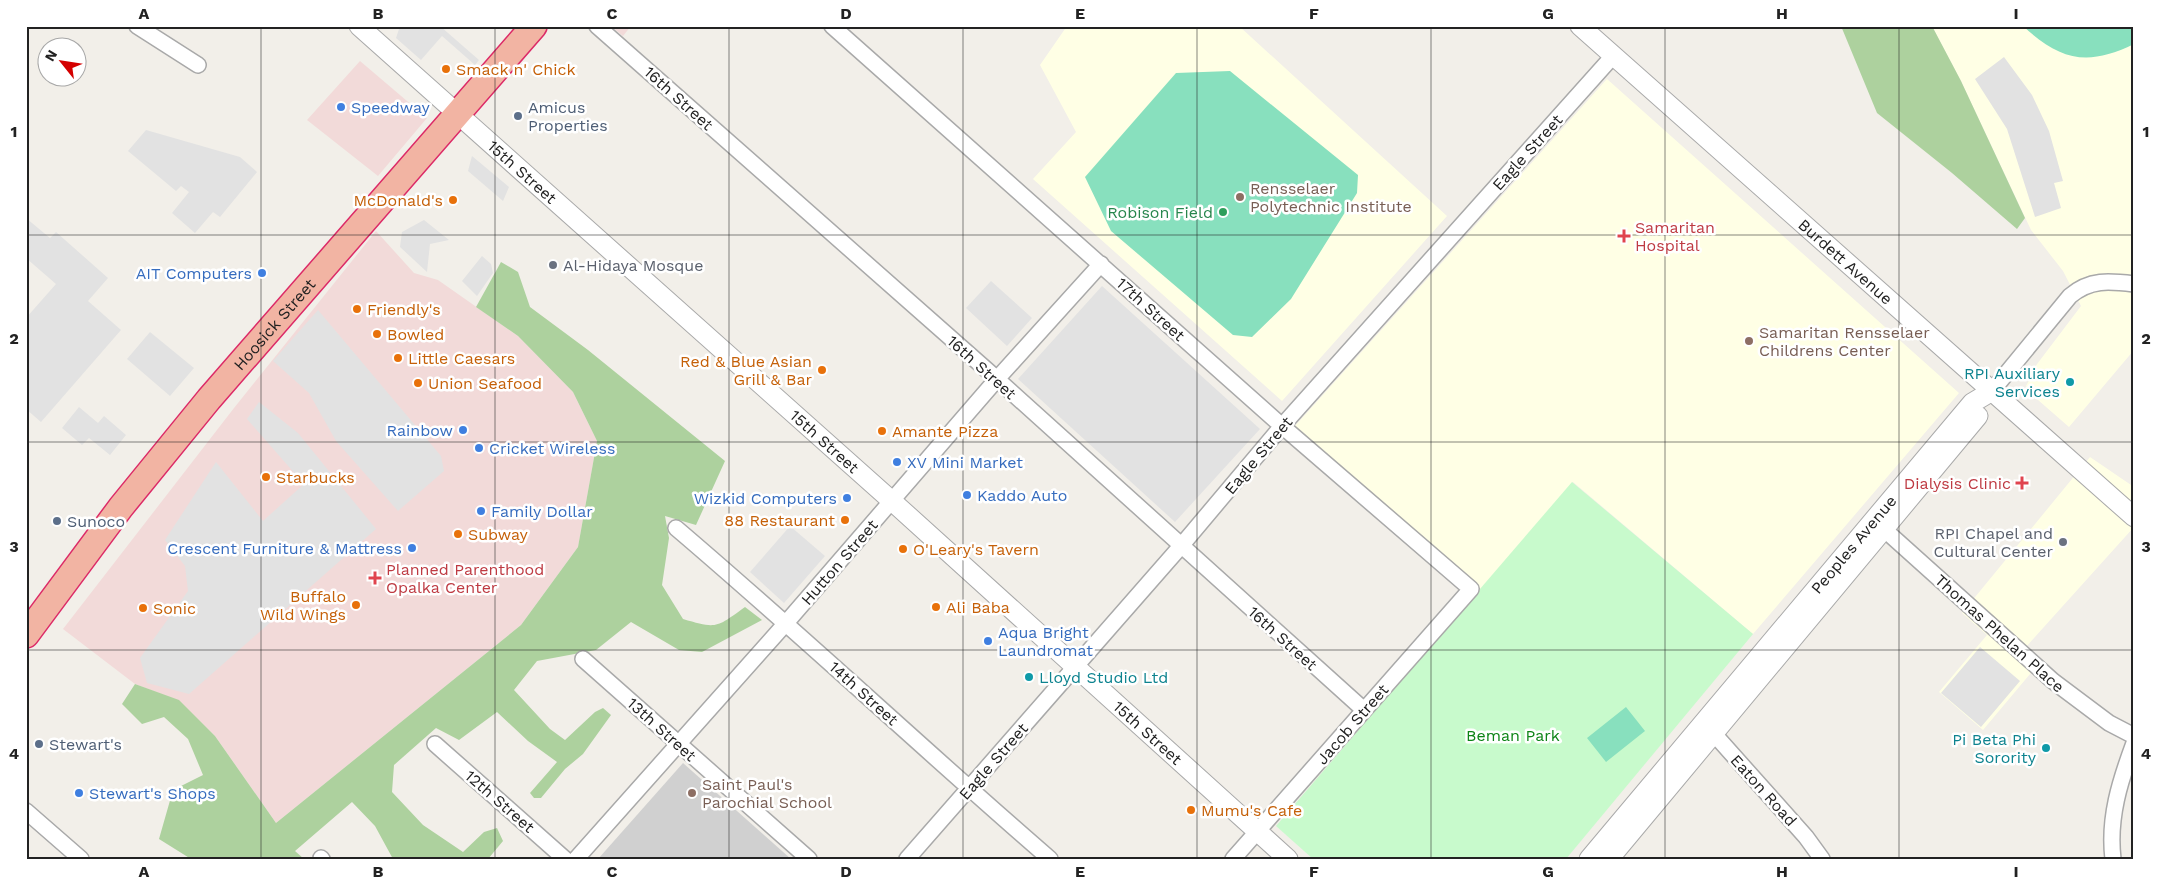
<svg xmlns="http://www.w3.org/2000/svg" width="2160" height="885" font-family="'Work Sans',sans-serif">
	<rect width="100%" height="100%" fill="#f2efe9"/>
	<path fill="#f2dad9" d="M611,26h20l-8,10z
		M360,61l67,57 -49,58 -71,-56z
		M376,231l38,42 24,7 80,56 55,56 24,49 -19,106 -57,78 -245,198 -61,-87 -36,-35 -44,-17 -72,-55 171,-221z"/>
	<path fill="#ffffe5" d="M1067,26h172l208,190 -165,185 -249,-222 43,-47 -36,-67z
		M1932,26h202v324l-65,77 -39,-34 -4,-7 6,-11 -1,-3 50,-66 -18,-35 -32,-41 -70,-149z
		M1607,79l352,314 -206,241 -180,-152 -99,116 -188,-162z
		M2090,457l44,30v40l-108,120 15,14 -58,69 -44,-38 48,-57 -25,-22z"/>
	<path fill="#d0d0d0" d="M683,763l108,96h-193z"/>
	<path fill="#add19e" d="M1841,26h91l29,55 64,137 -8,11 -65,-56 -75,-60z
		M501,262l17,10 12,35 58,43 137,111 -29,64 -31,-9 4,22 -7,47 21,34c34,10 33,9 62,-12l17,13 -60,32 -23,-2 -48,-28 -35,28 -59,11 -23,29 36,39 15,11 30,-28 8,-4 8,7 -28,39 -18,15 -24,29h-7l-4,-5 27,-31 -29,-21 -31,-29 -38,28 -23,-12 -42,37 -2,27 31,33 40,27 21,-20 13,-4 6,13 -15,18h-95l-18,-33 -23,-24 -57,49 9,8h-113l-32,-20 14,-49 30,-15 -15,-36 -24,-22 -22,7 -20,-20 13,-20 44,16 36,36 61,87 245,-198 57,-78 19,-106 -24,-49 -55,-56 -42,-29z"/>
	<path fill="#c8facc" d="M1572,482l181,152 -187,225h-253l-37,-33z"/>
	<path fill="#88e0be" d="M2023,26h111v18c-47,23 -74,16 -111,-18z
		M1230,71l128,104 -1,18 -66,106 -39,38 -19,-2 -122,-104 -26,-54 91,-104z
		M1626,707l19,24 -39,31 -19,-24z"/>
	<path fill="#e2e2e2" d="M400,26h40l39,34 -4,5 -33,-29 -21,24 -25,-22z
		M2004,57l28,38 17,36 14,50 -9,2 7,25 -26,9 -28,-88 -32,-50z
		M146,130l94,27 17,15 -37,45 -7,-5 -18,21 -23,-20 17,-21 -8,-6 -5,5 -48,-40z
		M472,156l37,31 -6,14 -35,-30z
		M26,218l24,20 6,-6 52,46 -20,23 33,29 -80,92 -15,-13v-91l30,-34 -30,-26z
		M424,220l25,20 -19,4 -3,28 -27,-25 2,-15z
		M482,256l9,8 2,9 -16,23 -15,-15z
		M991,281l41,37 -25,28 -41,-38z
		M1102,286l158,143 -85,93 -157,-143z
		M318,310l123,146 3,15 -46,40 -62,-70 -27,-48 -36,-32z
		M150,332l44,36 -24,28 -43,-37z
		M259,402l39,31 78,96 -187,165 -42,-11 -7,-25 48,-67 -3,-25 -20,-26 51,-78 47,59 41,-37 -57,-65z
		M79,407l19,16 6,-7 22,19 -16,20 -21,-17 -7,7 -20,-17z
		M790,526l35,30 -41,47 -34,-31z
		M1980,647l40,34 -39,46 -40,-34z"/>
	<g fill="none" stroke-linecap="round" stroke-linejoin="round">
		<defs>
			<path id="minor" d="M137,26l61,39
				M597,26l391,345 376,339
				M832,26l450,400 189,163 -238,270
				M1992,391l78,-95c20,-17 39,-15 64,-12
				M1876,522l177,159 56,42 25,13
				M676,528c127,108 248,222 374,331
				M583,659l226,200
				M1707,726l99,111 16,22
				M435,744l130,115
				M26,811l55,48
				M321,858l1,1
				M576,859l210,-236 211,-244 104,-115
				M907,859l274,-313 101,-120 331,-370
				M2113,859c-5,-41 7,-78 21,-116"/>
			<g id="tertiary">
				<path id="s1" d="M359,26l534,476 395,357"/>
				<path id="s2" d="M1580,26l554,491"/>
				<path id="s3" d="M1589,859l383,-456 20,-12"/>
				<path d="M1609,859l369,-443"/>
			</g>
			<g id="trunk">
				<path id="s4" d="M26,635l95,-128 88,-108 325,-373"/>
			</g>
		</defs>
		<use href="#minor" stroke="#a9a9a9" stroke-width="18"/>
		<use href="#tertiary" stroke="#a9a9a9" stroke-width="21"/>
		<use href="#trunk" stroke="#dc2a67" stroke-width="28"/>
		<use href="#minor" stroke="#fff" stroke-width="15"/>
		<use href="#tertiary" stroke="#fff" stroke-width="19"/>
		<use href="#trunk" stroke="#f2b4a3" stroke-width="25"/>
	</g>
	<path fill="none" stroke="#222" stroke-width="1" stroke-opacity="0.55" d="M261,26v833M495,26v833M729,26v833M963,26v833M1197,26v833M1431,26v833M1665,26v833M1899,26v833M26,235h2108M26,442h2108M26,650h2108"/>
	<g fill="#e8710a" stroke="#fff" stroke-width="2">
		<circle cx="446" cy="69" r="5"/>
		<circle cx="453" cy="200" r="5"/>
		<circle cx="357" cy="309" r="5"/>
		<circle cx="377" cy="334" r="5"/>
		<circle cx="398" cy="358" r="5"/>
		<circle cx="822" cy="370" r="5"/>
		<circle cx="418" cy="383" r="5"/>
		<circle cx="882" cy="431" r="5"/>
		<circle cx="266" cy="477" r="5"/>
		<circle cx="845" cy="520" r="5"/>
		<circle cx="458" cy="534" r="5"/>
		<circle cx="903" cy="549" r="5"/>
		<circle cx="356" cy="605" r="5"/>
		<circle cx="936" cy="607" r="5"/>
		<circle cx="143" cy="608" r="5"/>
		<circle cx="1191" cy="810" r="5"/>
	</g>
	<g fill="#3f7fe0" stroke="#fff" stroke-width="2">
		<circle cx="341" cy="107" r="5"/>
		<circle cx="262" cy="273" r="5"/>
		<circle cx="463" cy="430" r="5"/>
		<circle cx="479" cy="448" r="5"/>
		<circle cx="897" cy="462" r="5"/>
		<circle cx="967" cy="495" r="5"/>
		<circle cx="847" cy="498" r="5"/>
		<circle cx="481" cy="511" r="5"/>
		<circle cx="412" cy="548" r="5"/>
		<circle cx="988" cy="641" r="5"/>
		<circle cx="79" cy="793" r="5"/>
	</g>
	<g fill="#5c6f8a" stroke="#fff" stroke-width="2">
		<circle cx="518" cy="116" r="5"/>
		<circle cx="57" cy="521" r="5"/>
		<circle cx="39" cy="744" r="5"/>
	</g>
	<g fill="#8d6e63" stroke="#fff" stroke-width="2">
		<circle cx="1240" cy="197" r="5"/>
		<circle cx="1749" cy="341" r="5"/>
		<circle cx="692" cy="793" r="5"/>
	</g>
	<circle fill="#2e9e5b" stroke="#fff" stroke-width="2" cx="1223" cy="212" r="5"/>
	<g fill="#e0444e" stroke="#fff" stroke-width="2">
		<path d="M1621.5 228.5h5v5h5v5h-5v5h-5v-5h-5v-5h5z"/>
		<path d="M2019.5 475.5h5v5h5v5h-5v5h-5v-5h-5v-5h5z"/>
		<path d="M372.5 570.5h5v5h5v5h-5v5h-5v-5h-5v-5h5z"/>
	</g>
	<g fill="#6b7280" stroke="#fff" stroke-width="2">
		<circle cx="553" cy="265" r="5"/>
		<circle cx="2063" cy="542" r="5"/>
	</g>
	<g fill="#0f9aa8" stroke="#fff" stroke-width="2">
		<circle cx="2070" cy="382" r="5"/>
		<circle cx="1029" cy="677" r="5"/>
		<circle cx="2046" cy="748" r="5"/>
	</g>
	<g text-anchor="middle" stroke-width="5" stroke-linejoin="round" paint-order="stroke">
		<g font-size="16" fill="#c56008" stroke="#fff" text-anchor="start">
			<text x="456" y="75">Smack n' Chick</text>
			<text x="443" y="206" text-anchor="end">McDonald's</text>
			<text x="367" y="315">Friendly's</text>
			<text x="387" y="340">Bowled</text>
			<text x="408" y="364">Little Caesars</text>
			<text x="812" y="367" text-anchor="end">Red &amp; Blue Asian<tspan x="812" dy="18">Grill &amp; Bar</tspan></text>
			<text x="428" y="389">Union Seafood</text>
			<text x="892" y="437">Amante Pizza</text>
			<text x="276" y="483">Starbucks</text>
			<text x="835" y="526" text-anchor="end">88 Restaurant</text>
			<text x="468" y="540">Subway</text>
			<text x="913" y="555">O'Leary's Tavern</text>
			<text x="346" y="602" text-anchor="end">Buffalo<tspan x="346" dy="18">Wild Wings</tspan></text>
			<text x="946" y="613">Ali Baba</text>
			<text x="153" y="614">Sonic</text>
			<text x="1201" y="816">Mumu's Cafe</text>
		</g>
		<g font-size="16" fill="#222" stroke="#fff">
			<text transform="translate(679 98) rotate(42)" y="6">16th Street</text>
			<text transform="translate(1527 152) rotate(-48)" y="6">Eagle Street</text>
			<text dy="6" stroke="none"><textPath href="#s1" startOffset="219">15th Street</textPath></text>
			<text dy="6" stroke="none"><textPath href="#s2" startOffset="355">Burdett Avenue</textPath></text>
			<text transform="translate(1151 309) rotate(42)" y="6">17th Street</text>
			<text dy="6" stroke="none"><textPath href="#s4" startOffset="398">Hoosick Street</textPath></text>
			<text transform="translate(982 367) rotate(42)" y="6">16th Street</text>
			<text dy="6" stroke="none"><textPath href="#s1" startOffset="624">15th Street</textPath></text>
			<text transform="translate(1258 455) rotate(-50)" y="6">Eagle Street</text>
			<text dy="6" stroke="none"><textPath href="#s3" startOffset="411">Peoples Avenue</textPath></text>
			<text transform="translate(839 562) rotate(-49)" y="6">Hutton Street</text>
			<text transform="translate(2000 633) rotate(42)" y="6">Thomas Phelan Place</text>
			<text transform="translate(1283 638) rotate(42)" y="6">16th Street</text>
			<text transform="translate(864 693) rotate(42)" y="6">14th Street</text>
			<text transform="translate(1352 724) rotate(-49)" y="6">Jacob Street</text>
			<text transform="translate(662 729) rotate(42)" y="6">13th Street</text>
			<text dy="6" stroke="none"><textPath href="#s1" startOffset="1059">15th Street</textPath></text>
			<text transform="translate(993 761) rotate(-49)" y="6">Eagle Street</text>
			<text transform="translate(1764 790) rotate(48)" y="6">Eaton Road</text>
			<text transform="translate(500 801) rotate(41)" y="6">12th Street</text>
		</g>
		<g font-size="16" fill="#366cbe" stroke="#fff" text-anchor="start">
			<text x="351" y="113">Speedway</text>
			<text x="252" y="279" text-anchor="end">AIT Computers</text>
			<text x="453" y="436" text-anchor="end">Rainbow</text>
			<text x="489" y="454">Cricket Wireless</text>
			<text x="907" y="468">XV Mini Market</text>
			<text x="977" y="501">Kaddo Auto</text>
			<text x="837" y="504" text-anchor="end">Wizkid Computers</text>
			<text x="491" y="517">Family Dollar</text>
			<text x="402" y="554" text-anchor="end">Crescent Furniture &amp; Mattress</text>
			<text x="998" y="638">Aqua Bright<tspan x="998" dy="18">Laundromat</tspan></text>
			<text x="89" y="799">Stewart's Shops</text>
		</g>
		<g font-size="16" fill="#4e5e75" stroke="#fff" text-anchor="start">
			<text x="528" y="113">Amicus<tspan x="528" dy="18">Properties</tspan></text>
			<text x="67" y="527">Sunoco</text>
			<text x="49" y="750">Stewart's</text>
		</g>
		<g font-size="16" fill="#785e54" stroke="#fff" text-anchor="start">
			<text x="1250" y="194">Rensselaer<tspan x="1250" dy="18">Polytechnic Institute</tspan></text>
			<text x="1759" y="338">Samaritan Rensselaer<tspan x="1759" dy="18">Childrens Center</tspan></text>
			<text x="702" y="790">Saint Paul's<tspan x="702" dy="18">Parochial School</tspan></text>
		</g>
		<g font-size="16" fill="#27864d" stroke="#fff" text-anchor="end">
			<text x="1213" y="218">Robison Field</text>
		</g>
		<g font-size="16" fill="#be3a42" stroke="#fff" text-anchor="start">
			<text x="1635" y="233">Samaritan<tspan x="1635" dy="18">Hospital</tspan></text>
			<text x="2011" y="489" text-anchor="end">Dialysis Clinic</text>
			<text x="386" y="575">Planned Parenthood<tspan x="386" dy="18">Opalka Center</tspan></text>
		</g>
		<g font-size="16" fill="#5b616d" stroke="#fff" text-anchor="start">
			<text x="563" y="271">Al-Hidaya Mosque</text>
			<text x="2053" y="539" text-anchor="end">RPI Chapel and<tspan x="2053" dy="18">Cultural Center</tspan></text>
		</g>
		<g font-size="16" fill="#0d838f" stroke="#fff" text-anchor="end">
			<text x="2060" y="379">RPI Auxiliary<tspan x="2060" dy="18">Services</tspan></text>
			<text x="1039" y="683" text-anchor="start">Lloyd Studio Ltd</text>
			<text x="2036" y="745">Pi Beta Phi<tspan x="2036" dy="18">Sorority</tspan></text>
		</g>
		<g font-size="16" fill="#0c8416" stroke="#fff">
			<text x="1513" y="741">Beman Park</text>
		</g>
	</g>
	<rect width="2160" height="885" fill="none" stroke="#ffffff" stroke-width="55"/>
	<g transform="translate(62 62) rotate(300)"><circle r="24" fill="#ffffff" stroke="#a7a7a7"/>
	<path d="M0-4L9 19L0 12L-9 19Z" fill="#d40000"/>
	<text y="-8" font-size="14" font-weight="bold" text-anchor="middle" fill="#222222">N</text>
	</g>
	<rect x="28" y="28" width="2104" height="830" fill="none" stroke="#222" stroke-width="2"/>
	<g font-size="16" text-anchor="middle" font-weight="bold" fill="#222">
		<text x="144" y="19">A</text>
		<text x="378" y="19">B</text>
		<text x="612" y="19">C</text>
		<text x="846" y="19">D</text>
		<text x="1080" y="19">E</text>
		<text x="1314" y="19">F</text>
		<text x="1548" y="19">G</text>
		<text x="1782" y="19">H</text>
		<text x="2016" y="19">I</text>
		<text x="14" y="137">1</text>
		<text x="2146" y="137">1</text>
		<text x="14" y="344">2</text>
		<text x="2146" y="344">2</text>
		<text x="14" y="552">3</text>
		<text x="2146" y="552">3</text>
		<text x="14" y="759">4</text>
		<text x="2146" y="759">4</text>
		<text x="144" y="877">A</text>
		<text x="378" y="877">B</text>
		<text x="612" y="877">C</text>
		<text x="846" y="877">D</text>
		<text x="1080" y="877">E</text>
		<text x="1314" y="877">F</text>
		<text x="1548" y="877">G</text>
		<text x="1782" y="877">H</text>
		<text x="2016" y="877">I</text>
	</g>
</svg>
